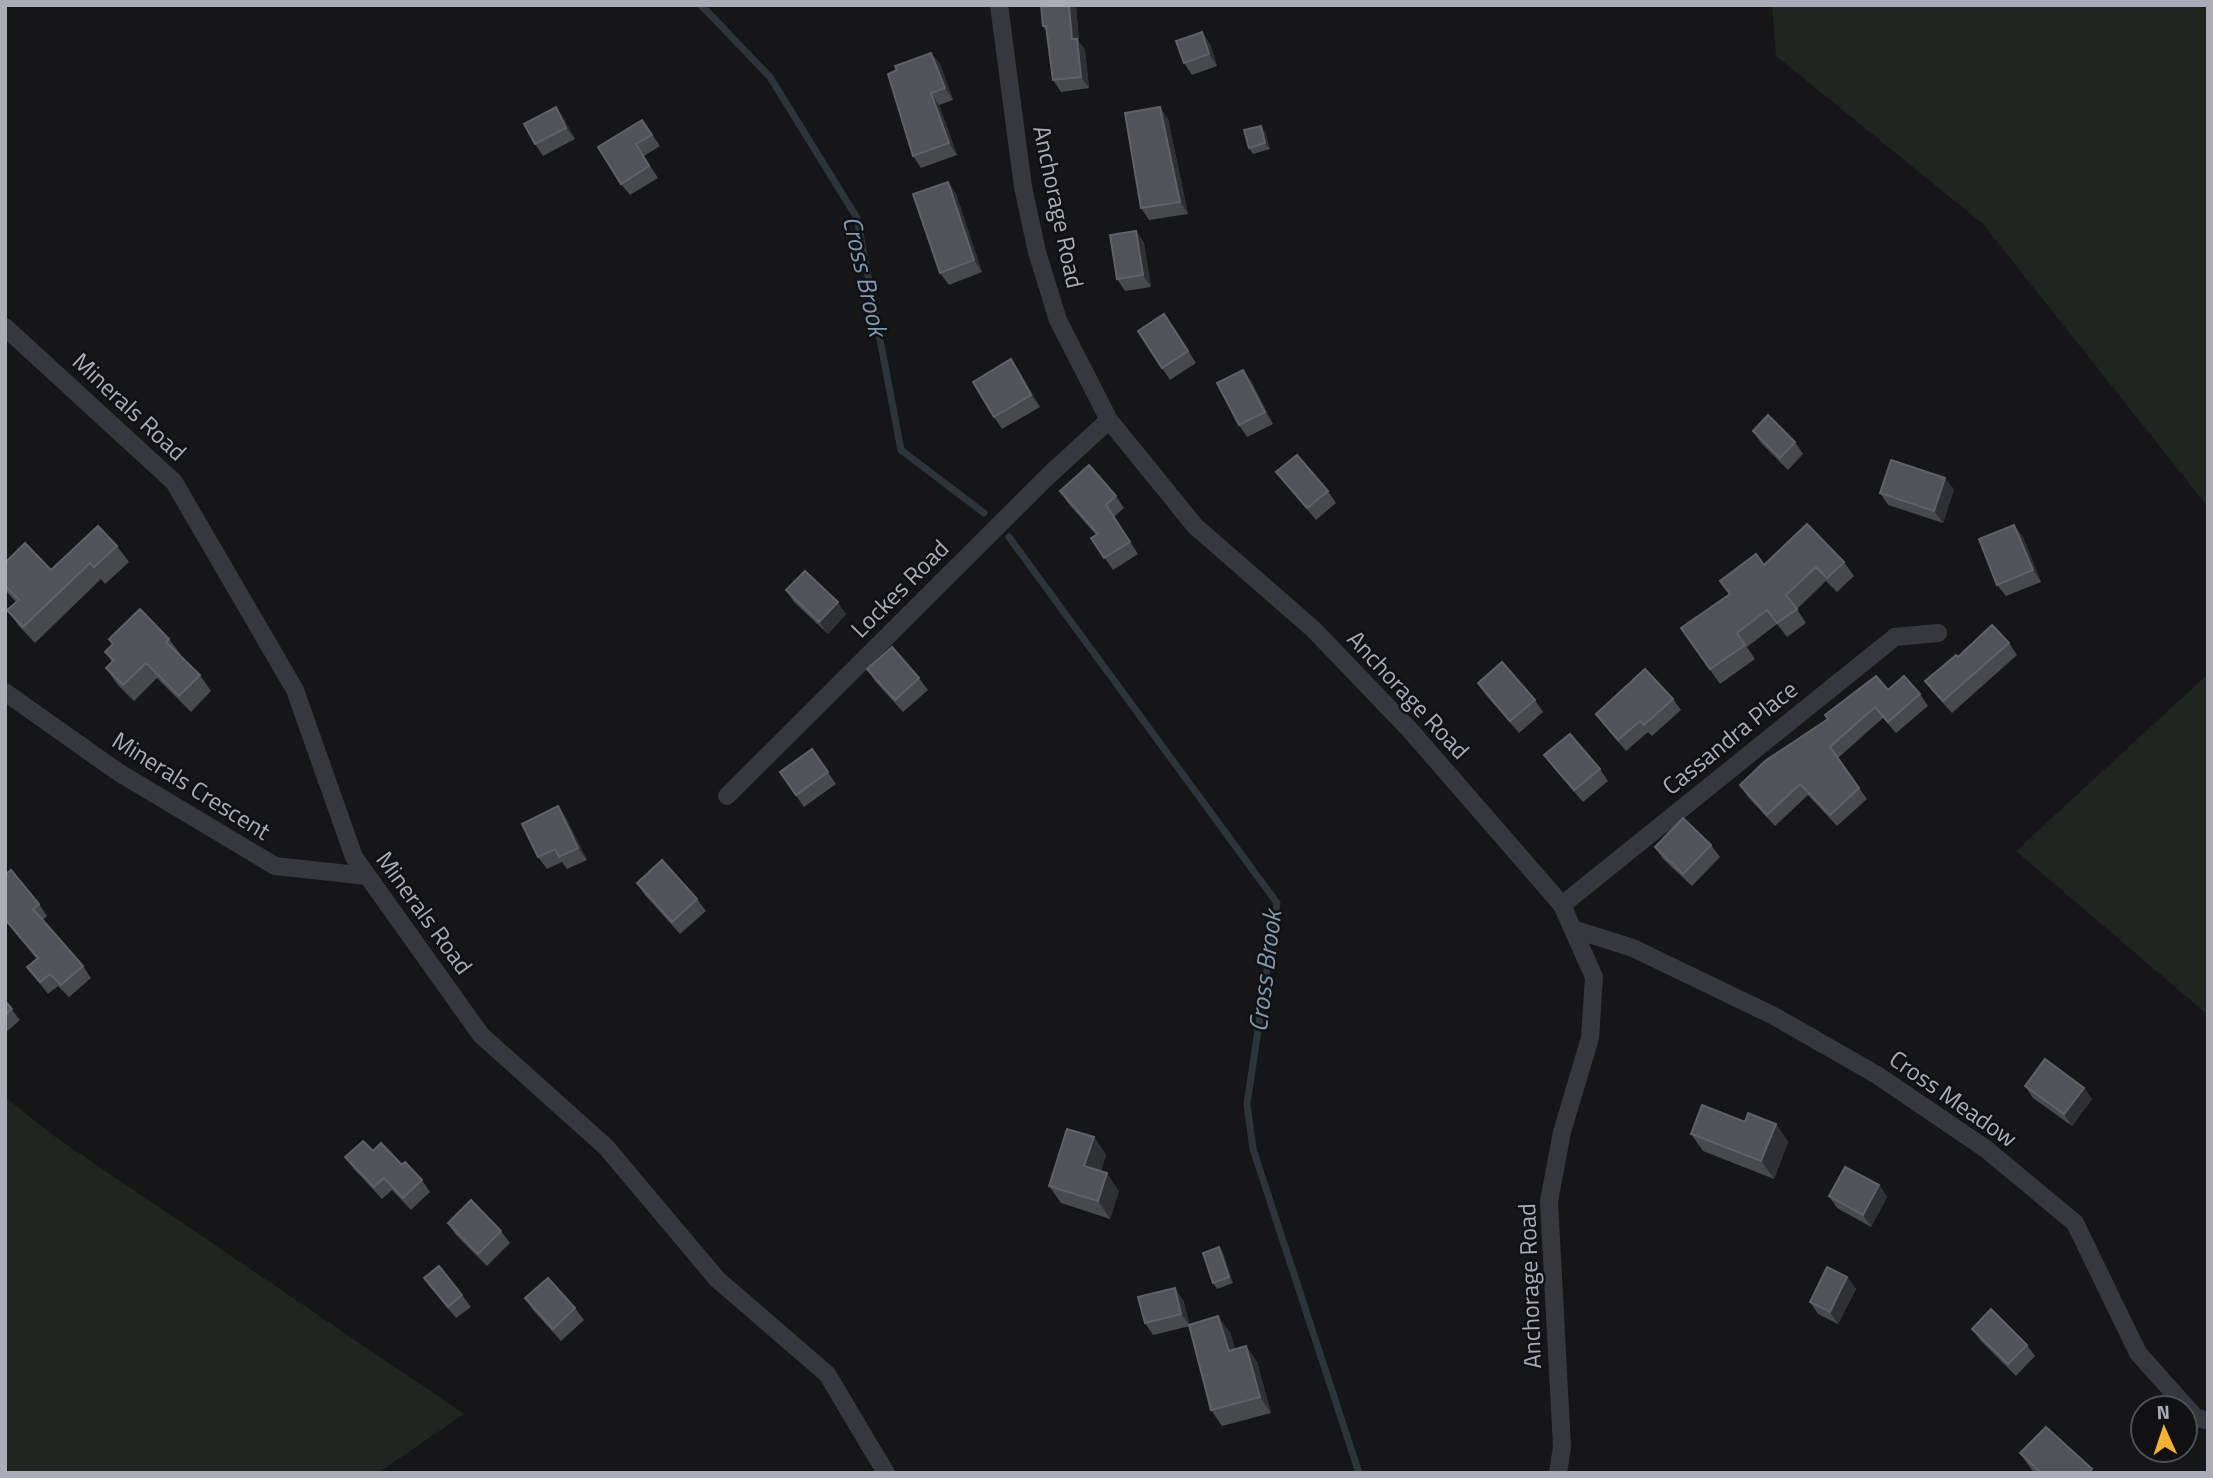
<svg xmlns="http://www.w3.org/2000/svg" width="2213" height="1478" font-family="'Titillium Web',sans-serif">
	<rect width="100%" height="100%" fill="#161618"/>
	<path fill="#1e261f" d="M1772,5h436v502l-225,-283 -207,-168z
		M2208,674v341l-192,-164z
		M5,1097l49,39 410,278 -86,59h-373z"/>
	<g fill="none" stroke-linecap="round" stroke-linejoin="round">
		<path stroke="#2c353c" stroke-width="7" d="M701,5l69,72 87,141 44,232 83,63
			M1009,537l268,366 -30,201 6,45 106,324"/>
		<path stroke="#37383d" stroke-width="18" d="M999,5l24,182 14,65 21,68 51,100 86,106 118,103 97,101 152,175 32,72 -4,61 -28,94 -13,69 13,246 -4,26
			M5,327l169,155 121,208 59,167 127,178 125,112 111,132 110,95 59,99
			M5,692l113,80 157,94 92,10
			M727,796l320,-319 62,-57
			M1562,905l333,-268 43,-4
			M1573,929l60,19 141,68 103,59 109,74 89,74 63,130 57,64 13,4"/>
	</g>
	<path fill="#47494d" d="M1076,5l3,37 6,8 4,38 -28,4 -8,-12 -6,-47 -4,-7z
		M1202,32l8,12 7,22 -25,9 -8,-12z
		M931,53l9,11 13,36 -14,5 18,50 -36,13 -8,-12 -16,-86z
		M556,107l8,12 11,20 -32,17 -8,-12z
		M1168,119l20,95 -39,6 -8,-12z
		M642,120l18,26 -16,10 14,22 -28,17 -9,-11z
		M1265,132l5,17 -17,5 -4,-6z
		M948,182l8,12 26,78 -33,13 -9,-12z
		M1136,231l8,12 7,44 -26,4 -8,-12z
		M1173,326l23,37 -26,17 -8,-12z
		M1011,359l8,12 21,36 -38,22 -8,-12z
		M1251,381l22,43 -26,13 -8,-12z
		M1753,431l42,11 8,12 -15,16 -27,-27z
		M1276,472l52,19 8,12 -20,17 -31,-37z
		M1954,489l-11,34 -55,-18 -8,-12z
		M1060,491l56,5 8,12 -10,9 24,37 -25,16 -22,-32 5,-3 -28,-32z
		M2014,525l9,12 18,45 -35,14 -9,-11z
		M117,546l12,16 -24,22 -4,-5 -66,64 -16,-17 -12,-16 9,-8 -11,-12v-27l46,7z
		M1844,562l10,14 -17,16 -11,-11 -29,28 9,14 -19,14 -10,-13 -30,23 8,12 -35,25 -39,-56 48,-34 -9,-13z
		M786,590l60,24 -18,20 -34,-32z
		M109,639h60l12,16 -1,1 20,19 11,16 -20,21 -34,-34 -23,23 -17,-17 -11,-16 6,-6 -7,-10 8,-7z
		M2009,643l8,12 -65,58 -18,-20 -9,-12 33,-24z
		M867,669l52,9 9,12 -25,22 -28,-31z
		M1478,683l57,17 8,12 -24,21 -33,-38z
		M1888,690l32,4 8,12 -32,27 -13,-15 -45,40 29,41 -30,27 -29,-31 -33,31 -27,-29 -8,-12z
		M1673,699l8,11 -29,26 -4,-4 -22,19 -22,-26 -8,-11z
		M812,749l24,35 -32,23 -24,-35z
		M1544,755l56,14 8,12 -25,21 -30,-35z
		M558,806l8,12 21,42 -20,9 -5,-7 -15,7 -9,-12z
		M1711,845l9,12 -28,29 -29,-27 -8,-12z
		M5,875l34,29 8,12 -4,4 40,46 8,12 -22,19 -11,-11 -10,8 -21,-27 10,-8 -31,-37 -1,1z
		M637,883l60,16 9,12 -26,23 -35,-39z
		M5,1001l15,19 -15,13z
		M2025,1086l59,2 8,11 -20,27 -39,-28z
		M1745,1122l31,2 12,18 -14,37 -71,-28 -12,-17z
		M1094,1137l12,18 -5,16 18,20 -9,28 -49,-16 -12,-17z
		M373,1151l29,14 20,15 8,12 -19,18 -19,-20 -10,9 -28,-30 -9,-12z
		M1879,1185l8,12 -16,30 -34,-19 -8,-12z
		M448,1223l53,8 9,12 -23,23 -31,-31z
		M1219,1247l4,6 10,30 -16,6 -4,-6z
		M1847,1277l9,12 -18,35 -20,-10 -8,-12z
		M424,1278l38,17 9,12 -15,11 -23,-28z
		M525,1298l50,10 9,12 -23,21 -28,-31z
		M1183,1300l7,26 -37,9 -8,-12z
		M1972,1329l55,16 8,11 -19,20 -35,-35z
		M1230,1332l5,17 11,-3 11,16 14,51 -49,13 -11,-16z
		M2020,1453l74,20h-60z"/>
	<path fill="#2f3033" d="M1069,5h7l3,37 6,8 4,38 -8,-11 -9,-38z
		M1202,32l8,12 7,22 -8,-12z
		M931,53l9,11 13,36 -8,-12z
		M931,93l8,12 18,50 -8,-12z
		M556,107l8,12 11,20 -9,-11z
		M1160,107l8,12 20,95 -8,-12z
		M1261,126l4,6 5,17 -5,-6z
		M948,182l8,12 26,78 -8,-12z
		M1136,231l8,12 7,44 -8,-12z
		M1011,359l8,12 21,36 -9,-12z
		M1243,370l8,11 22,43 -8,-12z
		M1945,478l9,11 -11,34 -9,-12z
		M2014,525l9,12 18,45 -8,-12z
		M838,602l8,12 -18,20 -9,-12z
		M558,806l8,12 21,42 -9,-12z
		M2084,1088l8,11 -20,27 -8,-12z
		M1776,1124l12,18 -14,37 -13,-18z
		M1094,1137l12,18 -9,29 -13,-18z
		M1107,1173l12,18 -9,28 -12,-18z
		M1879,1185l8,12 -16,30 -8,-12z
		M1219,1247l4,6 10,30 -4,-6z
		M1847,1277l9,12 -18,35 -8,-12z
		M1175,1288l8,12 7,26 -9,-12z
		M1218,1316l12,16 10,35 -11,-16z
		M1246,1346l11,16 14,51 -11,-16z"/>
	<path fill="#525359" stroke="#5f6168" stroke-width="2" d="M1041,5h28l3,34h5l4,38 -28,3 -7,-54h-3z
		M1202,32l7,22 -25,9 -8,-22z
		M931,53l14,35 -14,5 18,50 -36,13 -25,-82 9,-4 -2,-4z
		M556,107l10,21 -31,16 -11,-20z
		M1160,107l20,95 -39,6 -16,-95z
		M642,120l10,15 -16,9 13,22 -28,18 -23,-37z
		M1261,126l4,17 -16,5 -5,-18z
		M948,182l26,78 -34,13 -27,-79z
		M1136,231l7,44 -26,4 -7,-44z
		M1164,314l24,37 -26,17 -24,-37z
		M1011,359l20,36 -37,22 -21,-35z
		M1243,370l22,42 -26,13 -22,-42z
		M1768,415l27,27 -15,16 -27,-27z
		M1297,455l31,36 -21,17 -31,-36z
		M1891,460l54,18 -11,33 -54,-18z
		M1089,465l27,31 -10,9 24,37 -26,16 -13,-20 7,-4 -38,-43z
		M1807,524l37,38 -17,16 -11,-11 -30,28 11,14 -20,14 -10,-13 -30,23 8,12 -35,24 -29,-41 49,-34 -10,-13 36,-27 8,11z
		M2014,525l19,45 -36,15 -18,-46z
		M98,526l19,20 -23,21 -4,-4 -67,64 -16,-17 12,-10 -14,-14v-23l20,-20 26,27z
		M805,571l33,31 -19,20 -33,-32z
		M140,609l29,30 -3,3 34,33 -21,21 -33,-33 -23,22 -17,-17 8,-8 -9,-8 8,-8 -4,-5z
		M1992,625l17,18 -66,58 -18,-20 31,-26 2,2z
		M892,647l27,31 -24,22 -28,-31z
		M1502,662l33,38 -25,21 -32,-38z
		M1645,669l28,30 -29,26 -4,-4 -22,19 -22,-26z
		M1876,676l12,14 16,-14 16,18 -32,28 -13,-15 -45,40 29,41 -29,27 -30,-31 -33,31 -27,-30 25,-24 63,-42 -3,-4z
		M1570,734l30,35 -26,21 -30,-35z
		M812,749l16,23 -32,23 -16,-23z
		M558,806l20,42 -19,9 -4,-8 -17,8 -16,-33z
		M1683,818l28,27 -28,29 -28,-27z
		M662,860l35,39 -25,23 -35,-39z
		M11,870l28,34 -6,5 50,57 -22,19 -11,-11 -10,8 -13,-15 11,-9 -33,-39v-44z
		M5,1001l7,8 -7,6z
		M2045,1059l39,29 -20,26 -39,-28z
		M1702,1105l43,17 3,-9 28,11 -15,37 -70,-27z
		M1067,1129l27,8 -10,29 23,7 -9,28 -49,-15z
		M363,1141l10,10 8,-8 21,22 3,-3 17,18 -19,18 -19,-20 -10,9 -29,-30z
		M1845,1167l34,18 -16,30 -34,-19z
		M471,1200l30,31 -23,23 -30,-31z
		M1219,1247l10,30 -16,6 -10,-30z
		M439,1266l23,29 -14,12 -24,-29z
		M1827,1267l20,10 -17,35 -20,-10z
		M548,1278l27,30 -22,21 -28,-31z
		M1175,1288l6,26 -36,9 -7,-26z
		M1991,1309l36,36 -19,19 -36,-35z
		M1218,1316l11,35 17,-5 14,51 -49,13 -22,-85z
		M2046,1427l46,42 -3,4h-48l-21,-20z"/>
	<g text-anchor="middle" stroke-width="5" stroke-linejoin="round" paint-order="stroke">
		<g font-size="24" fill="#a8adb8" stroke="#111113">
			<text transform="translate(1058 207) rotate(78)" y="8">Anchorage Road</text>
			<text transform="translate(129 407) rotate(43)" y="8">Minerals Road</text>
			<text transform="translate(900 589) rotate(-45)" y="8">Lockes Road</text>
			<text transform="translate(1408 695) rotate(47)" y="8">Anchorage Road</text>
			<text transform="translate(1730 738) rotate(-39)" y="8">Cassandra Place</text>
			<text transform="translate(191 786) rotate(32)" y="8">Minerals Crescent</text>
			<text transform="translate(424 913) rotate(54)" y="8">Minerals Road</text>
			<text transform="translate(1953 1099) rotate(35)" y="8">Cross Meadow</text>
			<text transform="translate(1530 1286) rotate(-92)" y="8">Anchorage Road</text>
		</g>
		<g font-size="26" font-style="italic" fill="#7f9bb3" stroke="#111113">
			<text transform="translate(865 276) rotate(77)" y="9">Cross Brook</text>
			<text transform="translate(1265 971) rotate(-83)" y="9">Cross Brook</text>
		</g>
	</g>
	<rect width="2213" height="1478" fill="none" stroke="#a8adb8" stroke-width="14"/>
	<g transform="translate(2164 1429) rotate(357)"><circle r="33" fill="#111113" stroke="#4d4f55" stroke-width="2"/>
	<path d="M0-5L12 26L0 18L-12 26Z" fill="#f2b134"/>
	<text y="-10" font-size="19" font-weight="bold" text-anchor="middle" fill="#a8adb8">N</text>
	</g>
</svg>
